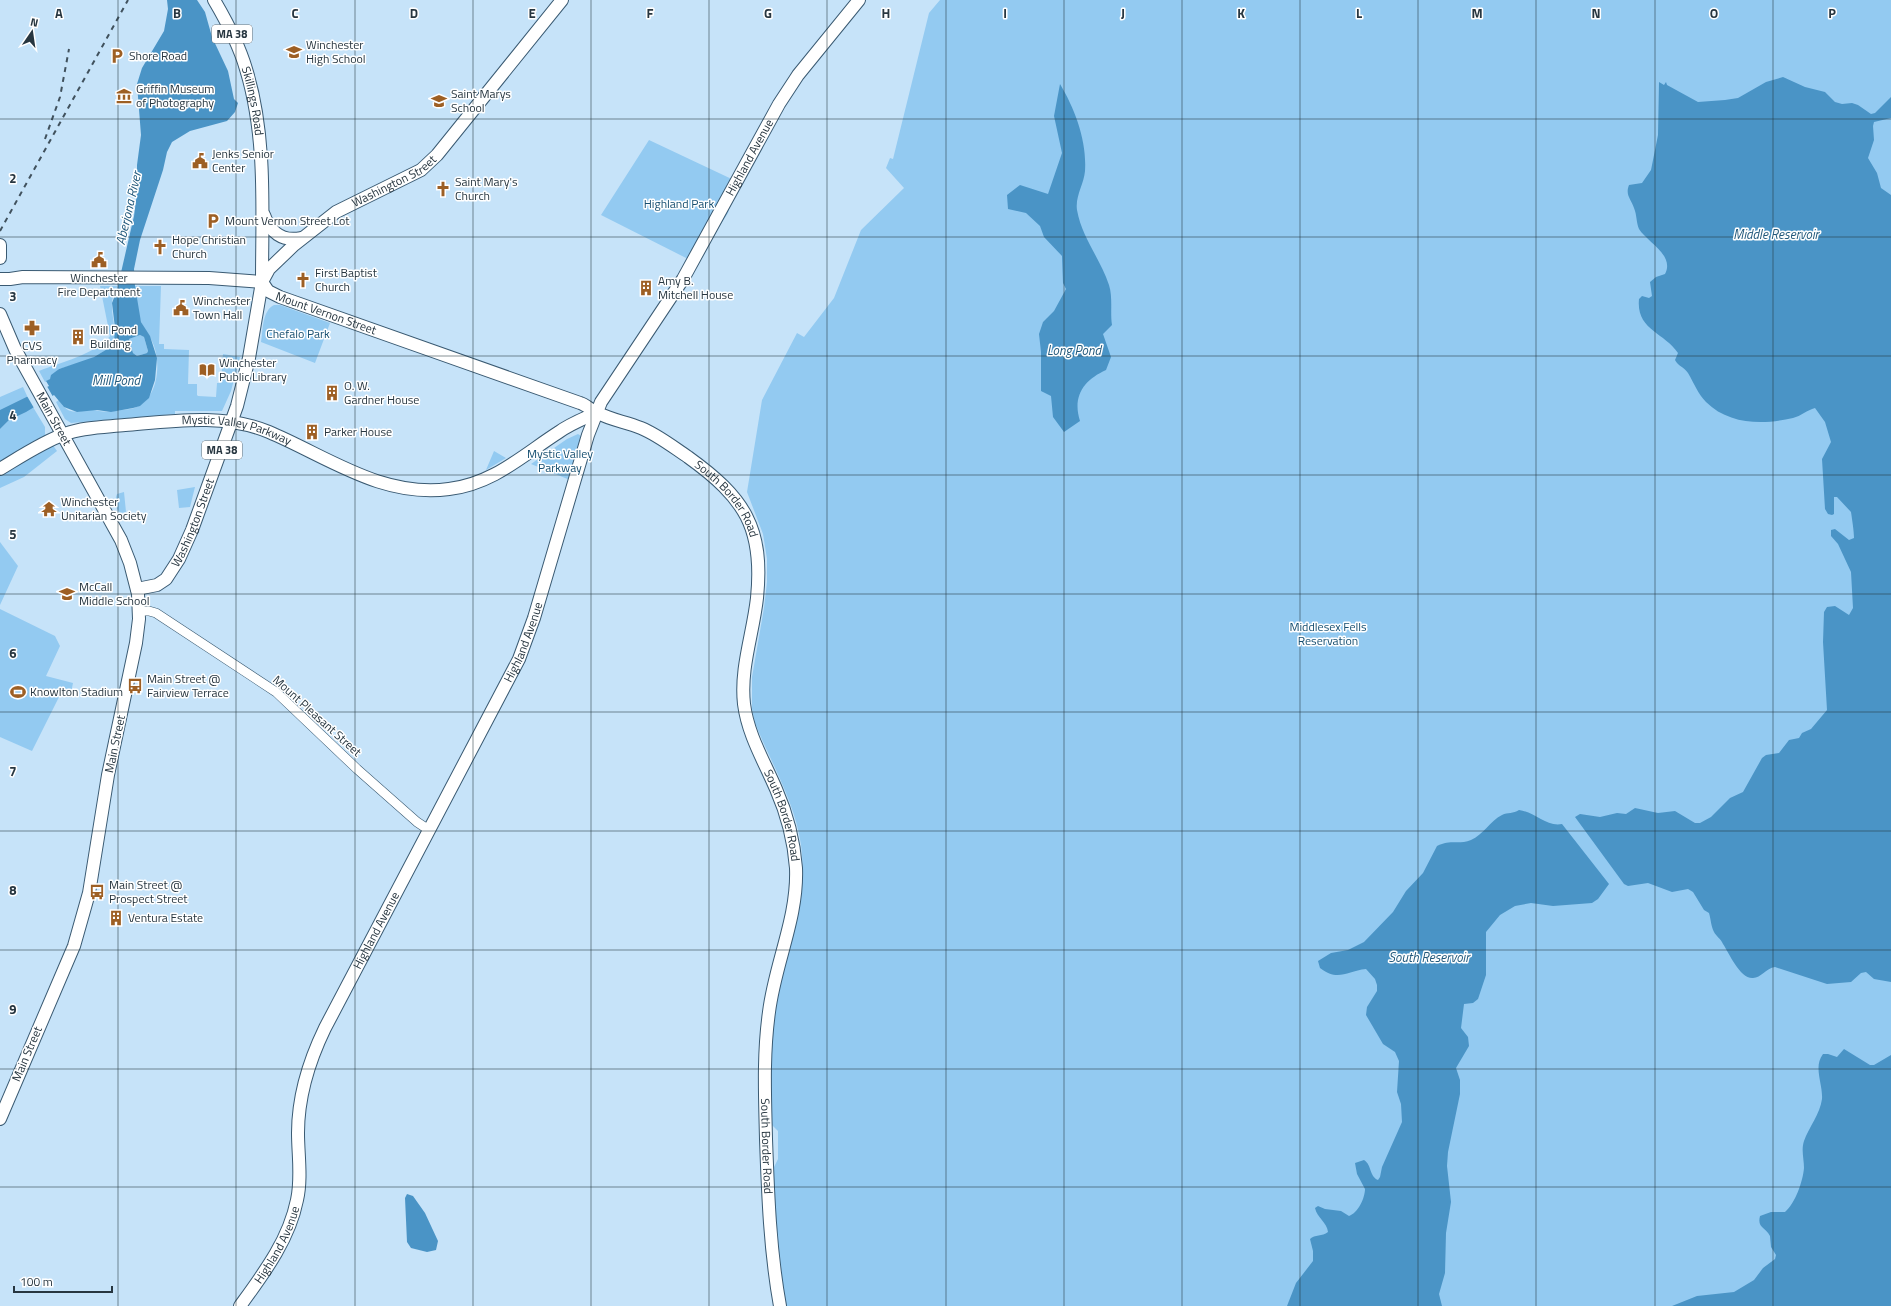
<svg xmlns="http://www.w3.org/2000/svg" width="1891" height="1306" font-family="'Titillium Web',sans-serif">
	<rect width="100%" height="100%" fill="#c6e3f9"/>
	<path fill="#93caf1" d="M940,0h951v1306h-1105l-8,-53 -6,-82 6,-12v-28l-7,-7c-1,-38 -2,-76 3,-113 1,-10 5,-21 8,-32 11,-45 25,-87 19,-134 -6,-43 -30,-82 -46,-122l-3,-14v-32l12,-69 3,-26v-23l-4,-25 -16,-42 15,-92 35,-67 7,4 30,-39 27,-68 43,-42 -18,-20 4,-10 3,1 36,-146z
		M649,140l89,42 -10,31 -32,50 -95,-48z
		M100,286h17c0,7 -5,10 -5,17 -1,16 7,29 -1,44l-22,13 -30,9 -9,10 -5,3 -6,-11c22,-9 55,-16 71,-35z
		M135,286h26l-2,58h5v5l25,1 -1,34h9v11l1,1 18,1 1,-14h4l2,-29 17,3 -9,34 -9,20h-47v3l-104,9 -6,-4 -9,-17 3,-2c12,21 23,6 40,11 10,2 21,-1 31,-2 26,-5 32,-40 24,-63 -3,-9 -9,-16 -13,-24 -4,-11 -4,-25 -6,-36z
		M274,305h6l50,18 -15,40 -54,-21c2,-12 1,-31 13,-37z
		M140,335l4,2 4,14 -1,2 -10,3 -4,-3 -4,-14z
		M23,387l5,11 -28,13v-14z
		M33,407l12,20v7l12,17 -33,26 -24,11v-59l9,-9z
		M578,434l3,2 -11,44 -39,-16 36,-25z
		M494,451l12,7 -20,12z
		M195,487l-5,20 -11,1 -2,-18z
		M124,492l2,20 -6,1c-5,-5 -6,-12 -3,-19z
		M0,542l18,24 -18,39z
		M0,609l55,27 5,10 -14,30 27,7 -3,15 -10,-3 -28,56 -32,-14z"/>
	<path fill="#4a94c6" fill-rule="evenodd" d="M167,0h30l8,12 7,25 16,34 6,28 4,4 -3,9 -8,9 -37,10 -18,11 -5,10 -4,18 -23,70 -6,29 1,17 6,36 9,14 7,22 -2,22 -6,18 -9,8 -7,2 -22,4 -14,-2 -20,2 -13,-5 -10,-12 -28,17 -17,8 -9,9v-19l49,-24 -3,-5 4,-2 1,-4 8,-6 35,-12 15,-9 5,-7 1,-13 -3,-25 5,-13 17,-74 3,-23v-28l4,-30 -4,-51 5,-16 22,-37 4,-22zM140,335l4,2 4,14 -1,2 -10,3 -4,-3 -4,-14z
		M1783,77l22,10 20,5 10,10 7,2 10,-1 6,2 13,9 4,-1 16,-16v21l-17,4 -1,4 1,14 -6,18 9,15 4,15 10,7v787l-17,-3 -8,-7 -5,1 -10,9 -24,2 -52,-17c-9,1 -14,11 -22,11 -13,1 -24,-25 -30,-34 -2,-5 -7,-8 -9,-12 -3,-6 -3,-12 -5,-19l-5,-3 -11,-18 -5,-3 -16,3 -24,-9 -20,3 -4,-2 -49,-67 5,-3 20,3 17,-4 9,1 9,-6 23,5 17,-2 20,12h5l11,-6 19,-19 13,-6 19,-34 4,-3 13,-2 10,-13 10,-2 3,-5 9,-4 16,-19 -4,-68 1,-30 3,-5 8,-1 14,9 4,-7 -2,-36 -13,-28 -7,-8v-6l4,-1 14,11 5,-2c0,-7 -2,-19 -3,-26l-14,-15h-3v17l-2,1 -4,-1 -3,-5 -3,-50 9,-17 -6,-20 -10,-14c-8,2 -14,8 -22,10 -29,7 -64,7 -87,-16 -8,-8 -12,-19 -18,-29 -4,-6 -10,-7 -13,-13l3,-7c-14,-21 -42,-23 -39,-54l3,-3 7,2 3,-2 -2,-14 6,-5 9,-3c10,-19 -18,-32 -26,-45 -3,-7 -2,-14 -5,-21 -3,-9 -9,-13 -5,-23l13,-2 9,-13 7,-35 1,-53 5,3 2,-3 1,3 31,17 27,-2 13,-2 28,-16z
		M1060,84c15,25 27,57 25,87 -1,13 -10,25 -8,39 5,28 23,48 32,75 4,12 1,28 3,40l-9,9 8,23 -5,13c-22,10 -34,26 -26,51l-16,11 -11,-15 -2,-21 -10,-5v-39l-2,-18 4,-12 11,-11 12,-22 -3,-6 -1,-27 -18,-19 -4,-11 -14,-13 -18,-4 -1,-14 13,-10 28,9 14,-41 -8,-37z
		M1519,810c16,2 27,17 43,14l47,60 -11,15 -6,4 -39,3 -22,-3 -16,3 -15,9 -14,17v43l-8,24 -5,4 -9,1 -3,24 7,9 1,9 -13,22 4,12v14l-12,58 -1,14 4,36 -5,31 -1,40 -6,21 3,12h-155l9,-23 17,-22v-10l-3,-12c5,-5 12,-2 18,-7 -1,-10 -11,-14 -13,-24l3,-2 7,3 16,2 8,5c9,-3 16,-18 16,-27l-8,-15 -2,-11 9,-3c8,5 5,16 14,20l2,-3 2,-10 20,-45 -1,-18 -4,-12 2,-31 -4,-9 -12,-8 -17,-29 1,-8 10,-16v-6l-2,-6 -9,-10c-19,2 -28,13 -46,-1l-2,-7 13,-8 17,-3 16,-8 29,-30 13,-21 17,-18 14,-27c14,-7 22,-1 34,-6 12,-5 19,-19 31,-25 6,-3 11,-1 17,-5z
		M1844,1049l26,16h4l17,-10v251h-219l25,-10 37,-4 20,-12 9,-12 12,-9 1,-4 -5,-8 -1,-11c-5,-9 -13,-8 -10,-20l11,-4h14c10,-8 18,-31 19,-44 0,-9 -3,-18 0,-27 5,-14 16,-27 18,-42 1,-15 -9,-32 1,-45h5l9,3z
		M407,1194l6,2 12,17 13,28 -2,9 -9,2 -16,-4 -4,-6 -2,-44z"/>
	<path fill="#c6e3f9" d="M44,381l12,21 -3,-4 -19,10 -7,-12 19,-11z"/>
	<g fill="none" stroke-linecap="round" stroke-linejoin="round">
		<defs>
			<path id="minor" d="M139,611h10l7,2 120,79 81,77 60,53 12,8"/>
			<g id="major">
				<path id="s1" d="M214,0c13,22 25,45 32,69 21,68 16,142 16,212"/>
				<path d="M264,215c6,17 18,27 37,23"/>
				<path d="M0,245v13"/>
				<path d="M0,279h10l13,-2 186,1 53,4"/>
				<path id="s2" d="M262,282l6,9 12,6 300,106c7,2 11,8 18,10 13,7 29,9 43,15 17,7 32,19 47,29 57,41 76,71 69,141 -4,36 -17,70 -13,106 4,31 20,57 32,85 11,25 18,52 20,79 2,50 -21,95 -27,144 -6,43 -4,84 -3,127 2,56 4,112 14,167"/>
				<path id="s3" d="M0,314l15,35 106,191 9,23 8,31 1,25 -3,24 -28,132 -19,118 -15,53 -74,173"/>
				<path id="s4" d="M0,469c20,-12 44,-28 65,-35 19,-7 41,-7 60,-9 47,-4 99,-12 144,7 59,25 113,66 180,57 44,-5 74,-34 110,-57 11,-8 24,-13 37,-19"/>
				<path id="s5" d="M137,589l20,-4 9,-6 13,-20 13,-29 45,-124 12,-48 13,-76 7,-13 25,-24 42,-33 85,-42 16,-15 125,-155"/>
				<path id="s6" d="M240,1306c24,-33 49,-66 57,-106 5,-22 1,-45 1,-67 0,-38 11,-72 27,-105l194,-369 15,-41 54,-183 13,-33 82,-123 96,-175 19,-29 61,-75"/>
			</g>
		</defs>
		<use href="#minor" stroke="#3a5a72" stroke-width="10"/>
		<use href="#major" stroke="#3a5a72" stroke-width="14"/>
		<use href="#minor" stroke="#fff" stroke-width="9"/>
		<use href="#major" stroke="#fff" stroke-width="12"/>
		<path stroke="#40515d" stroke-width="2" stroke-dasharray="5 5" stroke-linecap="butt" d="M45,139l15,-42 9,-48
			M0,231l128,-231"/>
	</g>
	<path fill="none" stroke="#273640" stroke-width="1" stroke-opacity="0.55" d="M118,0v1306M236,0v1306M355,0v1306M473,0v1306M591,0v1306M709,0v1306M827,0v1306M946,0v1306M1064,0v1306M1182,0v1306M1300,0v1306M1418,0v1306M1536,0v1306M1655,0v1306M1773,0v1306M0,119h1891M0,237h1891M0,356h1891M0,475h1891M0,594h1891M0,712h1891M0,831h1891M0,950h1891M0,1069h1891M0,1187h1891"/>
	<defs>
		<symbol id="school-bare" viewBox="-9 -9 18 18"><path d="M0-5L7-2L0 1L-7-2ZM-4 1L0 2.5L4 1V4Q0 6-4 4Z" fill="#9d5f24" stroke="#fff" stroke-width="2.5" paint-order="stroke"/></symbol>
		<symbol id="parking-bare" viewBox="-9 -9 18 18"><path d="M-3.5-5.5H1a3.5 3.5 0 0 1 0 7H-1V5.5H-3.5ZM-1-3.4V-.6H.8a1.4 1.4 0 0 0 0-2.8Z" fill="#9d5f24" stroke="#fff" stroke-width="2.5" paint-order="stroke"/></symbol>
		<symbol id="museum-bare" viewBox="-9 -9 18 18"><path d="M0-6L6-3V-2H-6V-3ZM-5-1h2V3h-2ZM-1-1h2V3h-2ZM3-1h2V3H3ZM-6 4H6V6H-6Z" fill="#9d5f24" stroke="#fff" stroke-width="2.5" paint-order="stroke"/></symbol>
		<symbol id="civic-bare" viewBox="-9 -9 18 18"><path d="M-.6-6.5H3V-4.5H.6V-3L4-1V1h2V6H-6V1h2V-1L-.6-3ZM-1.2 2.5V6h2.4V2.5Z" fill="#9d5f24" stroke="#fff" stroke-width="2.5" paint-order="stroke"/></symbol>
		<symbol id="church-bare" viewBox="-9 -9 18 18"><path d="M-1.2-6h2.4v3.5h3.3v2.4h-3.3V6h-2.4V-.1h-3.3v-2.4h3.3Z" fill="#9d5f24" stroke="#fff" stroke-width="2.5" paint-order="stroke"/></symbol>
		<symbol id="building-bare" viewBox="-9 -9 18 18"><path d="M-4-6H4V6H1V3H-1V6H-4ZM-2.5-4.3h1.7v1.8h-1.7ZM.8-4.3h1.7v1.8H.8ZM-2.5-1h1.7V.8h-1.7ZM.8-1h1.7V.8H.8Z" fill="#9d5f24" stroke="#fff" stroke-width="2.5" paint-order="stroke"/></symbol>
		<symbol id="pharmacy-bare" viewBox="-9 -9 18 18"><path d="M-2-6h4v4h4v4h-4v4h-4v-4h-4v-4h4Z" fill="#9d5f24" stroke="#fff" stroke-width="2.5" paint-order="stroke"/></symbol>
		<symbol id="library-bare" viewBox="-9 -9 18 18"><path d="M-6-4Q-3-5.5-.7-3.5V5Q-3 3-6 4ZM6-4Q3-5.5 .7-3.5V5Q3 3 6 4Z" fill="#9d5f24" stroke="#fff" stroke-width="2.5" paint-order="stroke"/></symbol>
		<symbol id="temple-bare" viewBox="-9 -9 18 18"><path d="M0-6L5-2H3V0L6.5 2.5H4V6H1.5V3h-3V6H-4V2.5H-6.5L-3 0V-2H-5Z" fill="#9d5f24" stroke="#fff" stroke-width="2.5" paint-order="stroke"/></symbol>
		<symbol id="bus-bare" viewBox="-9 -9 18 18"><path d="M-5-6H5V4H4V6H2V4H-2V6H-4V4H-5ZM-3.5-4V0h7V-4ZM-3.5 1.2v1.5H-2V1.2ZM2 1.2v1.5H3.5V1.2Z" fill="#9d5f24" stroke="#fff" stroke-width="2.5" paint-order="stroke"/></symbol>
		<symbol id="stadium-bare" viewBox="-9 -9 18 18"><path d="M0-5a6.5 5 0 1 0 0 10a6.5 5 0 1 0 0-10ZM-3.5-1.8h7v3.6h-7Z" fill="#9d5f24" stroke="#fff" stroke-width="2.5" paint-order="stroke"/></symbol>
	</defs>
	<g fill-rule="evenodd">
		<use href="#school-bare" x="283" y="41" width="22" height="22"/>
		<use href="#parking-bare" x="106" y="45" width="22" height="22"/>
		<use href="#museum-bare" x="113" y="85" width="22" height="22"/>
		<use href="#school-bare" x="428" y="90" width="22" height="22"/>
		<use href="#civic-bare" x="189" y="150" width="22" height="22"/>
		<use href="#church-bare" x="432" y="178" width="22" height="22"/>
		<use href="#parking-bare" x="202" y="210" width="22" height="22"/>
		<use href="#church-bare" x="149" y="236" width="22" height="22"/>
		<use href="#civic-bare" x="88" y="249" width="22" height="22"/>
		<use href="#church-bare" x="292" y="269" width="22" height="22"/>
		<use href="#building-bare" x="635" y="277" width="22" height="22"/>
		<use href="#civic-bare" x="170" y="297" width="22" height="22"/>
		<use href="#pharmacy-bare" x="21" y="317" width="22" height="22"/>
		<use href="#building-bare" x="67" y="326" width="22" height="22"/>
		<use href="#library-bare" x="196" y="359" width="22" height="22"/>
		<use href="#building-bare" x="321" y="382" width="22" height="22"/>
		<use href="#building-bare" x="301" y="421" width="22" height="22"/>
		<use href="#temple-bare" x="38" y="498" width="22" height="22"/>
		<use href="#school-bare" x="56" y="583" width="22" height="22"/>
		<use href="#bus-bare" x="124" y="675" width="22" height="22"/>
		<use href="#stadium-bare" x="7" y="681" width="22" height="22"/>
		<use href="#bus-bare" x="86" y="881" width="22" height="22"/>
		<use href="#building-bare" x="105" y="907" width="22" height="22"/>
	</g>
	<g text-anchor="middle" stroke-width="3" stroke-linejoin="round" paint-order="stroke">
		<g fill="#fff" stroke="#687279" stroke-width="1">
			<rect x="212" y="25" width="40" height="18" rx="3"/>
			<rect x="202" y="441" width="40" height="18" rx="3"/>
		</g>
		<g font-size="11" font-weight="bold" fill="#273640">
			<text x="232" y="38">MA 38</text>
			<text x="222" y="454">MA 38</text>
		</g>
		<g font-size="12" fill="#273640" stroke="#fff" text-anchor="start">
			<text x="306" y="49">Winchester<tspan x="306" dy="14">High School</tspan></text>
			<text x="129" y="60">Shore Road</text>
			<text x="136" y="93">Griffin Museum<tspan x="136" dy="14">of Photography</tspan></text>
			<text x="451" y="98">Saint Marys<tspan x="451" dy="14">School</tspan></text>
			<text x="212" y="158">Jenks Senior<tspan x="212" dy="14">Center</tspan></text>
			<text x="455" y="186">Saint Mary's<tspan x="455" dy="14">Church</tspan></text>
			<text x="225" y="225">Mount Vernon Street Lot</text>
			<text x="172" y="244">Hope Christian<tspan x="172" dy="14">Church</tspan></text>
			<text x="315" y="277">First Baptist<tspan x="315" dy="14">Church</tspan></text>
			<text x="99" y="282" text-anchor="middle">Winchester<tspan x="99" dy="14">Fire Department</tspan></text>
			<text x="658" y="285">Amy B.<tspan x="658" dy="14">Mitchell House</tspan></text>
			<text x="193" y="305">Winchester<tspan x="193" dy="14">Town Hall</tspan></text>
			<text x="90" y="334">Mill Pond<tspan x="90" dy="14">Building</tspan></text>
			<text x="32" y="350" text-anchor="middle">CVS<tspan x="32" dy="14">Pharmacy</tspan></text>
			<text x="219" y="367">Winchester<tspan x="219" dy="14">Public Library</tspan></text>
			<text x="344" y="390">O. W.<tspan x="344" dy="14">Gardner House</tspan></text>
			<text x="324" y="436">Parker House</text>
			<text x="61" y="506">Winchester<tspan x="61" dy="14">Unitarian Society</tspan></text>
			<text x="79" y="591">McCall<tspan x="79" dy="14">Middle School</tspan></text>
			<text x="147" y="683">Main Street @<tspan x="147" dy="14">Fairview Terrace</tspan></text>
			<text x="30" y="696">Knowlton Stadium</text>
			<text x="109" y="889">Main Street @<tspan x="109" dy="14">Prospect Street</tspan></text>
			<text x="128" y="922">Ventura Estate</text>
		</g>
		<g font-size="12" fill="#273640" stroke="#fff">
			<text dy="4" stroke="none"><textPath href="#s1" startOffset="109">Skillings Road</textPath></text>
			<text dy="4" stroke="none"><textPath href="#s6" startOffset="1271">Highland Avenue</textPath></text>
			<text dy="4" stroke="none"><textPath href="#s5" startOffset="514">Washington Street</textPath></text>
			<text dy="4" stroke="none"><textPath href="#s2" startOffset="73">Mount Vernon Street</textPath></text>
			<text dy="4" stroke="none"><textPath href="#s3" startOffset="118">Main Street</textPath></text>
			<text dy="4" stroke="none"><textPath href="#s4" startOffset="248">Mystic Valley Parkway</textPath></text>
			<text dy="4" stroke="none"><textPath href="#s2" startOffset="522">South Border Road</textPath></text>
			<text dy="4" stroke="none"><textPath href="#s5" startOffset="94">Washington Street</textPath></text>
			<text dy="4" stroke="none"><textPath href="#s6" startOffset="732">Highland Avenue</textPath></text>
			<text transform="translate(317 716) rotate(42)" y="4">Mount Pleasant Street</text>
			<text transform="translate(115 744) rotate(-78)" y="4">Main Street</text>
			<text dy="4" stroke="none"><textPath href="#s2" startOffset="857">South Border Road</textPath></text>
			<text dy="4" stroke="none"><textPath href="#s6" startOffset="408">Highland Avenue</textPath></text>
			<text transform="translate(27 1054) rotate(-67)" y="4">Main Street</text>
			<text dy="4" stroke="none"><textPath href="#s2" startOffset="1193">South Border Road</textPath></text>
			<text dy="4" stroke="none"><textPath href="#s6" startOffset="72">Highland Avenue</textPath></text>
		</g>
		<g font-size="12" fill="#154e70" stroke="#fff">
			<text x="679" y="208">Highland Park</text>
			<text x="298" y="338">Chefalo Park</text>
			<text x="560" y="458">Mystic Valley<tspan x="560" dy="14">Parkway</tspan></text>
			<text x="1328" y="631">Middlesex Fells<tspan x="1328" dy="14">Reservation</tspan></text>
		</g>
		<g font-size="13" font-style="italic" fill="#21587b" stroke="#fff">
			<text transform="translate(128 208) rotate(-77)" y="5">Aberjona River</text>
			<text x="1776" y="239">Middle Reservoir</text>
			<text x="1074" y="355">Long Pond</text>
			<text x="116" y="385">Mill Pond</text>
			<text x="1429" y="962">South Reservoir</text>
		</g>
	</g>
	<g font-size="13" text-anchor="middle" font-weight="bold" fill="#273640" stroke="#fff" stroke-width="3" stroke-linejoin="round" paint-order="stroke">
		<text x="59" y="18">A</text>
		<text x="177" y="18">B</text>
		<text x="295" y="18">C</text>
		<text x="414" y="18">D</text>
		<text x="532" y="18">E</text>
		<text x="650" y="18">F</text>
		<text x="768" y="18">G</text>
		<text x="886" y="18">H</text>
		<text x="1005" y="18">I</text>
		<text x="1123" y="18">J</text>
		<text x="1241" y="18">K</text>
		<text x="1359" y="18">L</text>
		<text x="1477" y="18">M</text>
		<text x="1596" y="18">N</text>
		<text x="1714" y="18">O</text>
		<text x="1832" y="18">P</text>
		<text x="13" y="183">2</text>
		<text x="13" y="301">3</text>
		<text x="13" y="420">4</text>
		<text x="13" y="539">5</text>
		<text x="13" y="658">6</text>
		<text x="13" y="776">7</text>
		<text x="13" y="895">8</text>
		<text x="13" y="1014">9</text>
	</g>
	<g transform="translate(32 32) rotate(13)" stroke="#ffffff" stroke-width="3" paint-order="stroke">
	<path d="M0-3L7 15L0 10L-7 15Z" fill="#273640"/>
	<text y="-6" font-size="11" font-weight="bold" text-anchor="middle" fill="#273640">N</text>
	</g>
	<path d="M14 1286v6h98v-6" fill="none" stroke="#273640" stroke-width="2"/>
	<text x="20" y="1286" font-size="12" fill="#273640" stroke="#ffffff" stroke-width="3" paint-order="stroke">100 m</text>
</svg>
